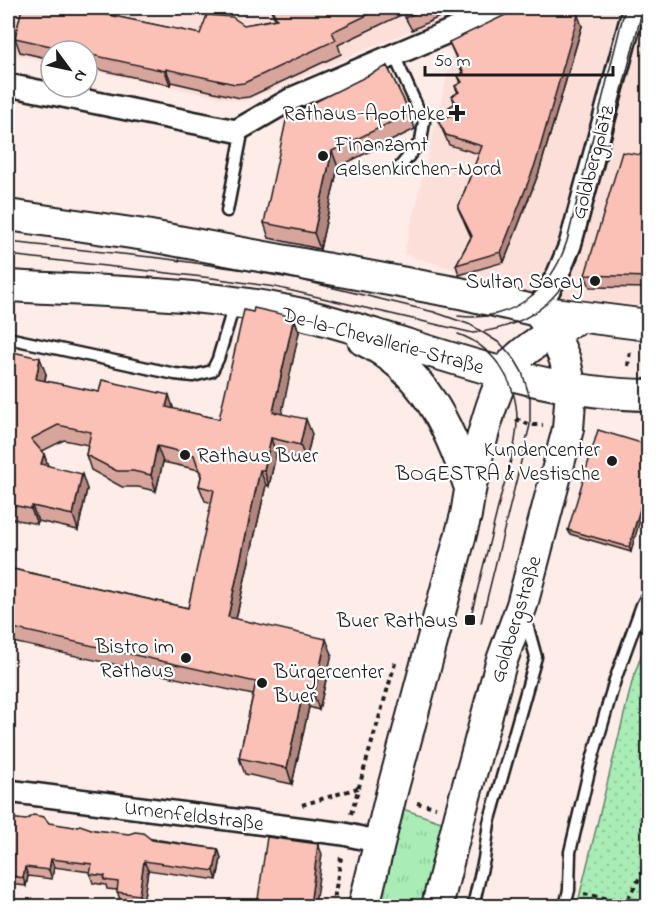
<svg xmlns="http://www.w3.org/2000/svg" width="656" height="914" font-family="'Indie Flower',sans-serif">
	<defs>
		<pattern id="grass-tufts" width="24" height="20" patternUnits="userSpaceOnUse" patternTransform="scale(1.5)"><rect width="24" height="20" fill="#a9ecb6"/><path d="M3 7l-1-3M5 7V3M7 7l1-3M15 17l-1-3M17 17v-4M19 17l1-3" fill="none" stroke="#91ca9c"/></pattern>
		<pattern id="park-dots" width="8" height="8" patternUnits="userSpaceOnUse" patternTransform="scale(1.5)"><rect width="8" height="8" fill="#a9ecb6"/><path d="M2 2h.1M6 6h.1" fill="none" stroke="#91ca9c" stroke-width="1.8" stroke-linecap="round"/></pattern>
	</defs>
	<rect width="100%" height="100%" fill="#feece9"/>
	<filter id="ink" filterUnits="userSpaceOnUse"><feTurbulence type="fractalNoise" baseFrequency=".0167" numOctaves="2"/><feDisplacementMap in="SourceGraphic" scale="12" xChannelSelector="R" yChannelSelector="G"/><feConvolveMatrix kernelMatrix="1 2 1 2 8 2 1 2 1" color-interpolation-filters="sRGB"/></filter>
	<g filter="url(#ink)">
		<path fill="#fddfda" d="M34,8h614v298l-106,-10 -138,-42 49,-202 -41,-22 -169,72 -156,-32v-19h-36v12l-43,-9v-30z"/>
		<path fill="url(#grass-tufts)" stroke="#628469" stroke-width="1.5" d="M397,807l50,17 -20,82h-53z"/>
		<path fill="url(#park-dots)" stroke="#628469" stroke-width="1.5" d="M648,637v269h-71l56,-228z"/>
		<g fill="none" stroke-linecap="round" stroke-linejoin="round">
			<defs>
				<path id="lane" d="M394,55l30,67 -3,19 -22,27
					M227,211l14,-72 -5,-8
					M8,338l167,36 18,2 19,-5 6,-12 16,-54
					M473,906l11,-47 5,-36 47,-166 -11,-40
					M565,906l4,-16 1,-38 20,-85 25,-87 27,-75 6,-11"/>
				<path id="street" d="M8,85l228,46 57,-33 211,-90
					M537,311l21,-37 12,-29 64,-237
					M8,791l336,43 35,8"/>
				<path id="secondary" d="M8,215l137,20 315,58 77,18 111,14
					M8,286c103,6 209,6 310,32 110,29 216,76 330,77
					M363,340c60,28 87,88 107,148
					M364,906l27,-111 75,-280c5,-35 25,-130 48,-154 18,-18 43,-32 66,-44
					M437,906l23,-91 41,-152 21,-58 46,-176 3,-40 -6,-29 -12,-29 -12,-15"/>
			</defs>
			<use href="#lane" stroke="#1c1c1c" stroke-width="15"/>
			<use href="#street" stroke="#1c1c1c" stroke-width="26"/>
			<use href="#secondary" stroke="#1c1c1c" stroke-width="34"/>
			<path stroke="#1c1c1c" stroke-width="4" stroke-dasharray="4.5 4.5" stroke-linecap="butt" d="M628,366l2,-16
				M516,419l14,6h13
				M417,803l19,4
				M302,805l59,-18
				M351,814l45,-154
				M648,863l-22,39h16l6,-4
				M584,894l42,8 -2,4
				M333,906l8,-49"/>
			<use href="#lane" stroke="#fff" stroke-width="10"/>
			<use href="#street" stroke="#fff" stroke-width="21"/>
			<use href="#secondary" stroke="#fff" stroke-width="30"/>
			<path stroke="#1c1c1c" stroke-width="1.5" d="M8,242l152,16 120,17 154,37 37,13 30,19 14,16 7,12 8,26v27l-49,198
				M8,255l204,23 63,9 198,46c54,-6 88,-31 108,-82l62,-243
				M458,316c53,7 94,-26 109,-75l58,-233
				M458,334c35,12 59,48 59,85 0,25 -9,52 -16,76 -10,42 -21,83 -31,125"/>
		</g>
		<path fill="#d8a59d" stroke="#1c1c1c" stroke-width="1.5" d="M22,8h90l-3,7 91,19 75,-15 -5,-11h188l-46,22 -9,-16 -65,31 3,9 -92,43 -9,1 -69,-16 -1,3 -83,-18v-16h-36v8l-31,-7 -5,-14z
			M582,26l-43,146 -35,90 -45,13 -3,-10 15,-28 -13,-29 21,-54 -30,-9 -10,-23 13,-8 -3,-7 6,-3 -3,-8 6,-3 -3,-7 6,-3 -3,-7 5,-2 -14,-32z
			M387,66l23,47 5,16 -77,38 -18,82 -51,-11 -5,-15z
			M648,118v170l-58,-1 -5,-12 56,-120z
			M294,317l5,15 -18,81 31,21 -6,26 -30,-6 -7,32 -3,-1 -30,134 96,35 -13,56 -10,-3 -17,77 -47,-10 -6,-16 14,-63 -245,-54v-73l180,40 24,-105 -7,-2 -6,-15 2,-9 -2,-7 -36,-8 -7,29 -18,-4h-16l-31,-17 -5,-15 2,-10 -24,-5 -22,11 2,3 4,12 39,23 -9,41 -40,-9 -1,3 -29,-6v-167l38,23 -1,7 174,38z
			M648,445l-17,107 -61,-18 -2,-4z
			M8,818l86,12 124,19 3,9 -4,22 -69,-10 -5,33 -23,-3 -3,-10 -10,-1 -1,-4 -13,-2 -3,-9v-2l-36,-5 -2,12 -24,-3 -2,10 -18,-2z"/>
		<path fill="#b0867f" stroke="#1c1c1c" stroke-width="1.5" d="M101,8h11l-8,19 -5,-14z
			M578,15l4,11 -43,146 -35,90 -3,-10z
			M166,69l5,13 -1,3 -5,-14z
			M332,151l6,16 -18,82 -6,-16z
			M294,317l5,15 -20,95 -6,-15z
			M40,358l6,16 -4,20 -6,-15z
			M169,395l5,15 -8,-3z
			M306,419l6,15 -6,26 -6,-15z
			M271,438l5,16 -7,32 -5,-16z
			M157,446l6,16 -7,29 -5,-16z
			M44,454l5,15 -8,-5z
			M260,470l6,15 -33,147 -5,-15z
			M82,474l5,15 -9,41 -5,-15z
			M648,481v10l-17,61 -2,-5z
			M32,506l6,15 -1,3 -6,-15z
			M326,639l6,15 -13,56 -5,-15z
			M303,692l6,15 -17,77 -5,-16z
			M318,844l4,10 -7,52h-5z
			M218,849l3,9 -4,22 -3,-9z
			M51,859l3,8 -2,12 -3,-9z
			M144,861l4,9 -5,33 -4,-8z
			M25,867l3,9 -2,10 -3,-8z"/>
		<path fill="#fbc0b6" stroke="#1c1c1c" stroke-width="1.5" d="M22,8h79l-2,5 101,21 7,-19 25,2 12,8 33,-6 -6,-11h111l-50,24 4,8 -92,43 -9,1 -69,-15 -1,2 -78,-17v-3h-14l-58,-13z
			M402,8h23l-18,9z
			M520,8h53l5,7 -42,147 -35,90 -45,13 16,-29 -14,-28 24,-62 -36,-11 -7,-13 14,-8 -4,-7 7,-4 -4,-7 7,-4 -4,-6 7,-4 -4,-6 6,-3 -15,-31z
			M387,66l23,47 -78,38 -18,82 -50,-10 23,-107z
			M648,118v159l-63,-2 37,-123 19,3z
			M254,308l40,9 -21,95 33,7 -6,26 -29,-7 -7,32h-4l-32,147 98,22 -12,56 -11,-3 -16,76 -48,-10 17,-76 -248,-55v-59l180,40 26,-118 -15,-4 3,-13 -4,-6 -4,-12 -37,-9 -6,29 -18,-4h-16l-31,-16 5,-23 -33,-7 -27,14 13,15 -3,10 41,10 -9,41 -41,-9 -1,3 -23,-5v-153l32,7 -4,21 63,13 3,-12 67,15 -3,12 53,12 25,-109 9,2z
			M598,430l50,15v36l-19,66 -61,-17z
			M33,815l11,2 5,6 25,4 6,-2 14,5 35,4 6,-2 8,1 9,7 66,9 -4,22 -70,-10 -5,34 -22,-3 1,-10 -14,-2 1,-4 -15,-2 2,-10 -41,-5 -2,11 -24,-3 -2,11 -15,-3v-57l18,2z
			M267,837l51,7 -8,62h-53z"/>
	</g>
	<g fill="#1c1c1c" stroke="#fff" stroke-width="2">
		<path d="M454 104h6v6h6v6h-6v6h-6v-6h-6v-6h6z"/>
		<circle cx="323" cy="156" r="6"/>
		<circle cx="595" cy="281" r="6"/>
		<circle cx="185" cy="455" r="6"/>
		<circle cx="612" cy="461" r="6"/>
		<rect x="464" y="614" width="12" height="12" rx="3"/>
		<circle cx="186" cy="658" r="6"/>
		<circle cx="262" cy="683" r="6"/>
	</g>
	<g text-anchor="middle" stroke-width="4.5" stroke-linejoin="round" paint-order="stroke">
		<g font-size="21" fill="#1c1c1c" stroke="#fff" text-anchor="end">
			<text x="445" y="120">Rathaus-Apotheke</text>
			<text x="335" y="151" text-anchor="start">Finanzamt<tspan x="335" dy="24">Gelsenkirchen-Nord</tspan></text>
			<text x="583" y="288">Sultan Saray</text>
			<text x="600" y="456">Kundencenter<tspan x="600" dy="24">BOGESTRA &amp; Vestische</tspan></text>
			<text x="197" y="462" text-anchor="start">Rathaus Buer</text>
			<text x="458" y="627">Buer Rathaus</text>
			<text x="174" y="653">Bistro im<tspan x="174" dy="24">Rathaus</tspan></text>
			<text x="274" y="678" text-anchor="start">Bürgercenter<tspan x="274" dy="24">Buer</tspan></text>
		</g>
		<g font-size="21" fill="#1c1c1c" stroke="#fff">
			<text transform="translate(592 162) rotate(-75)" y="7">Goldbergplatz</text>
			<text transform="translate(383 340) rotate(15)" y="7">De-la-Chevallerie-Straße</text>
			<text transform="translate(515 619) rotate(-73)" y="7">Goldbergstraße</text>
			<text transform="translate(194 815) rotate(7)" y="7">Urnenfeldstraße</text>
		</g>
	</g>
	<rect width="656" height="914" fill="none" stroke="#fff" stroke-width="30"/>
	<rect x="15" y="15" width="626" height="884" fill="none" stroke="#1c1c1c" stroke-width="2" filter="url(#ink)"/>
	<g transform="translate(69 69) rotate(123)"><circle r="28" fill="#ffffff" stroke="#a4a4a4" stroke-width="1.5"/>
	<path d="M0-4.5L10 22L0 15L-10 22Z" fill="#1c1c1c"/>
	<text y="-9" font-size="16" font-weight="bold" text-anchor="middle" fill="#1c1c1c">N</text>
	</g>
	<path d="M425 66v9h188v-9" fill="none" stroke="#1c1c1c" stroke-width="3"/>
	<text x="434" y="66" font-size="18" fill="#1c1c1c" stroke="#ffffff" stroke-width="4.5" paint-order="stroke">50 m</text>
</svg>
